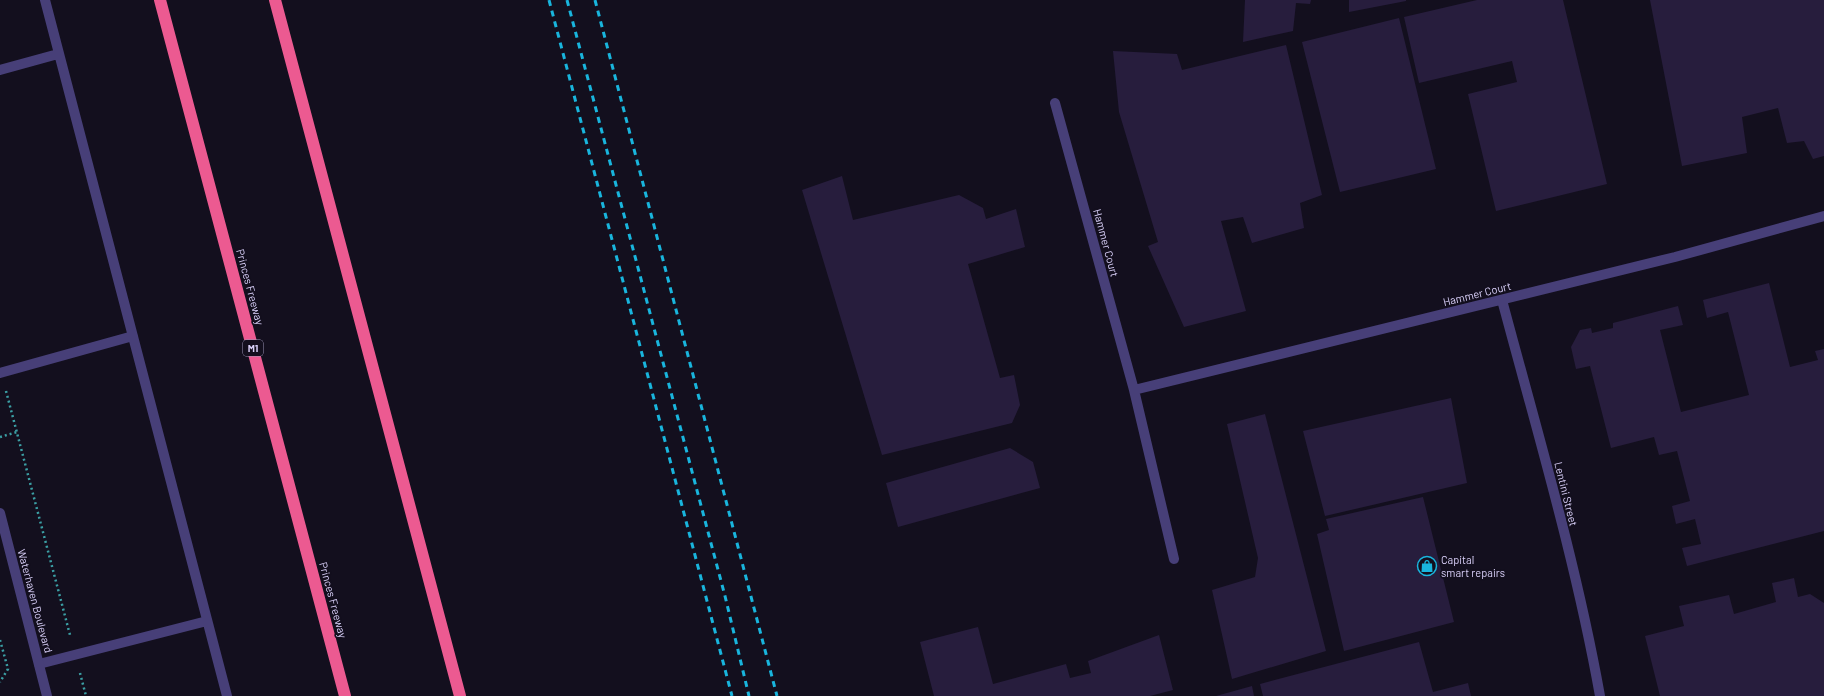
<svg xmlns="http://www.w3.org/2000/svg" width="1824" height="696" font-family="Barlow,sans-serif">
	<rect width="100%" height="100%" fill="#130f1e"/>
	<path fill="#271d3d" d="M1245,0h66l-1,4 -14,-1 -3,28 -50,11z
		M1349,0h57v1l-57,11z
		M1477,0h86l44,184 -111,27 -28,-117 49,-12 -5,-21 -93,22 -15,-66z
		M1650,0h174v156l-11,3 -9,-18 -17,2 -9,-35 -36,9 5,36 -65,13z
		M1399,18l37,151 -96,23 -38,-150z
		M1286,45l36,150 -22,8 4,25 -52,15 -9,-26 -22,4 25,90 -62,16 -36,-81 10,-4 -39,-130 -6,-61 64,3 5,16z
		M842,176l11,44 106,-25 24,13 3,11 30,-10 9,38 -57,17 32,114 14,-3 6,30 -8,18 -130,32 -80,-265z
		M1769,283l21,84 28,-7 -3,-9 9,-2v182l-137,35 -5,-18 19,-4 -6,-25 -19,5 -4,-18 18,-5 -13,-50 -18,4 -5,-18 -43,11 -21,-82 -14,3 -5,-22 9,-17 11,-2 1,5 21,-5v-5l65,-17 5,19 -23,5 21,82 68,-17 -21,-83 -21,6 -4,-18z
		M1451,398l16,85 -142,33 -22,-85z
		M1265,414l61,237 -94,28 -20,-89 43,-13 3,-19 -31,-134z
		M1010,448l23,14 7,26 -142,39 -12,-44z
		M1423,497l31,125 -110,29 -27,-117 12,-4 -3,-11z
		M1794,578l4,19 12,-3 14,9v93h-164l-15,-60 39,-10 -5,-20 50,-11 5,19 42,-12 -4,-19z
		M978,627l15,57 73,-20 4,14 21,-5 -3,-12 71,-26 14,55 -23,6h-216l-14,-54z
		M1419,642l14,50 35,-9 3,13h-208l-3,-12z
		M1252,686l2,10h-38z"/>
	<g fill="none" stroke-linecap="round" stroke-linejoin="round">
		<path stroke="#3b9fa4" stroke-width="2.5" stroke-dasharray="2 3" stroke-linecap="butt" d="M6,391l64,244
			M0,437l17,-5
			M0,640l8,29 -8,13
			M80,673l6,23"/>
		<path stroke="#473f78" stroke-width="10" d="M45,0l182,696
			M0,70l58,-16
			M0,373l133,-37
			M39,664l168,-43"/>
		<path stroke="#473f78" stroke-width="10" d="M1055,103l79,287 40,169
			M1502,300c35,131 74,262 98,396
			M1134,390l541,-133 149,-41
			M0,513l47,183"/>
		<path stroke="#ec5a91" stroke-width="12" d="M160,0l185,696
			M275,0l185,696"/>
		<path stroke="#19b5dd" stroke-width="3" stroke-dasharray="6 5" stroke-linecap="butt" d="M549,0l183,696
			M567,0l158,596 24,100
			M595,0l182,696"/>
	</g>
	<defs>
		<symbol id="shop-ring" viewBox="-11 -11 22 22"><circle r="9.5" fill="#130f1e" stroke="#19b5dd" stroke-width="1.5"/><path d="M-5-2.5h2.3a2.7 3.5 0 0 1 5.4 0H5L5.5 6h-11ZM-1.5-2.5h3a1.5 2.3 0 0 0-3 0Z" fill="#19b5dd"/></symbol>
	</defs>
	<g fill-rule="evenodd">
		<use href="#shop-ring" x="1416" y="555" width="22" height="22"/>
	</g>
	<g text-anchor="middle" stroke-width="3.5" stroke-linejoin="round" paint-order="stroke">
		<rect fill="#130f1e" stroke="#9e97b8" stroke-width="1" x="243" y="340" width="20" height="16" rx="3"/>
		<g font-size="10" font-weight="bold" fill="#dad1fa">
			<text x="253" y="352">M1</text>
		</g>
		<g font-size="11" fill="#dad1fa" stroke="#130f1e">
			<text transform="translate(1106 243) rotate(75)" y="4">Hammer Court</text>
			<text transform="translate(250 287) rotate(75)" y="4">Princes Freeway</text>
			<text transform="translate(1477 294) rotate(-14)" y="4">Hammer Court</text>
			<text transform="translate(1566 494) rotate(76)" y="4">Lentini Street</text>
			<text transform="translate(333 600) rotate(75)" y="4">Princes Freeway</text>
			<text transform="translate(35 601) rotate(75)" y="4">Waterhaven Boulevard</text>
		</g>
		<g font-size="11" fill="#dad1fa" stroke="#130f1e" text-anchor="start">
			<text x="1441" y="564">Capital<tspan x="1441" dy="13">smart repairs</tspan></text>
		</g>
	</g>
</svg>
